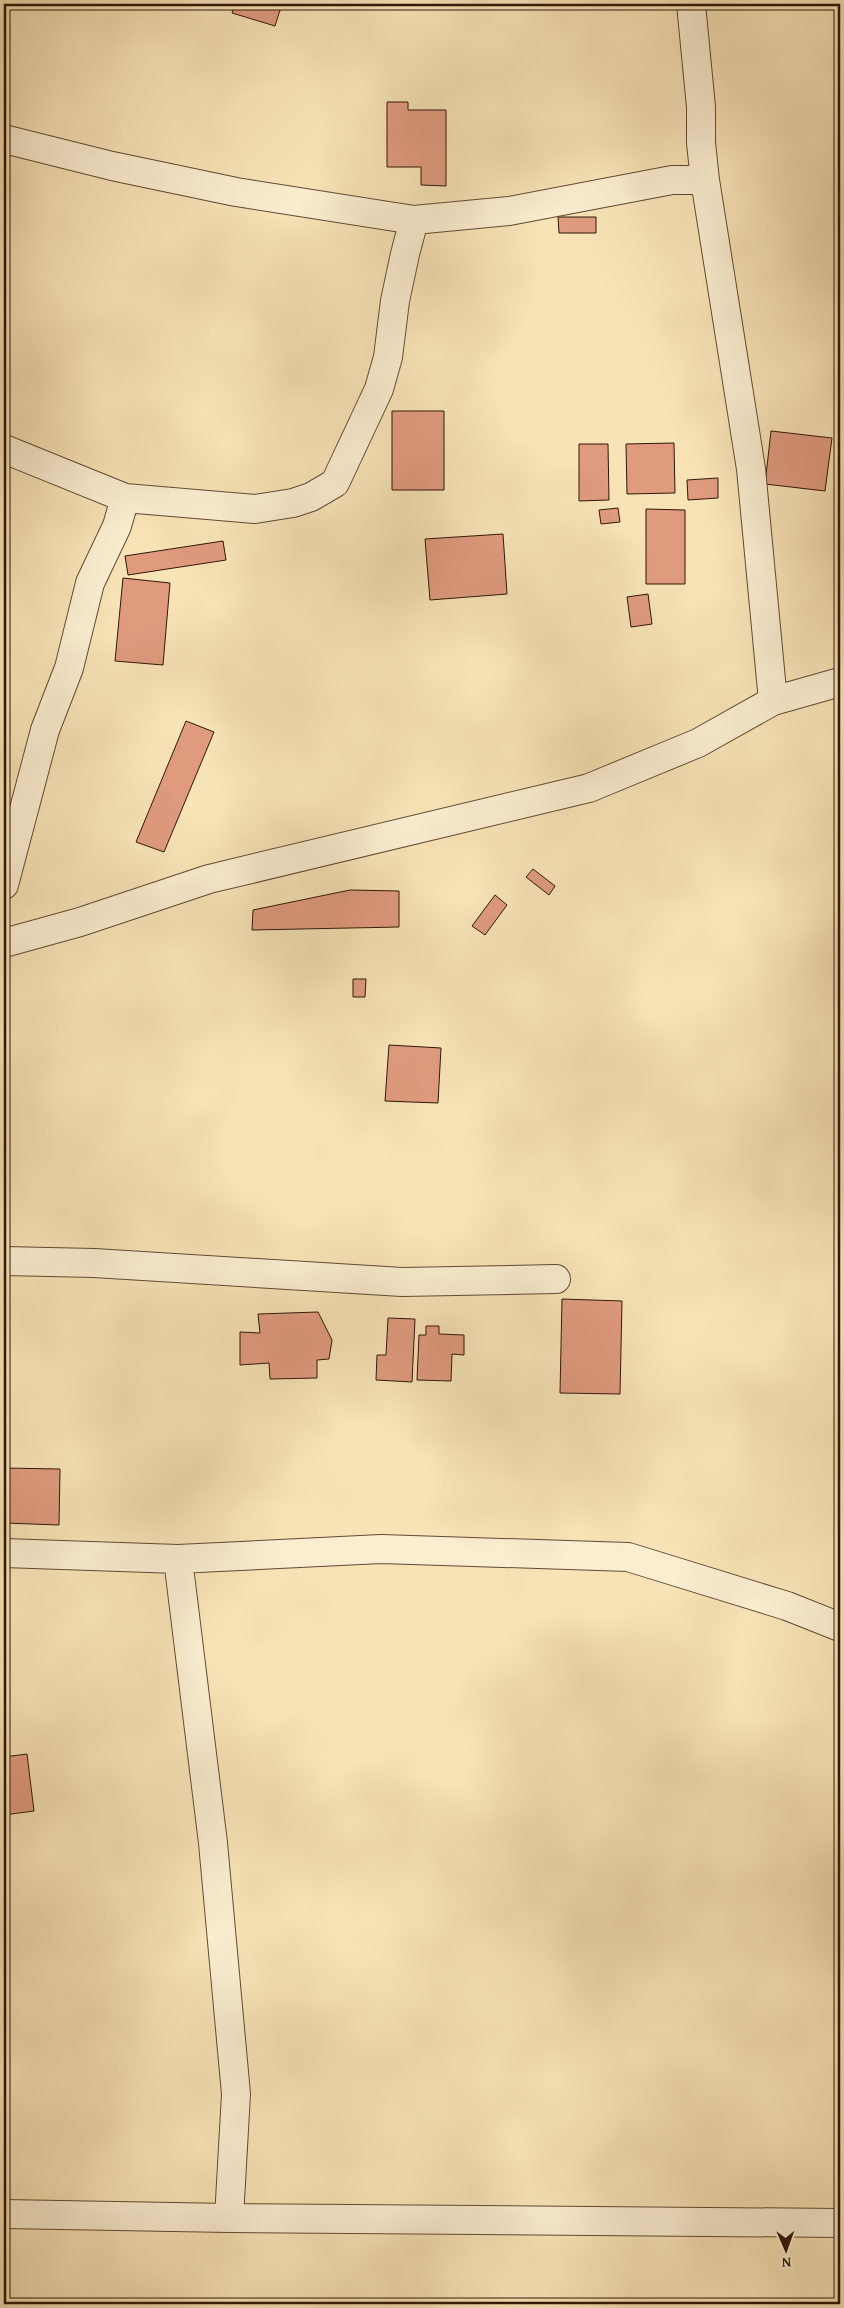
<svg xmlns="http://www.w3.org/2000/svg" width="844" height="2308" font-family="'Gentium Book Plus',serif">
	<rect width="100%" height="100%" fill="#f7e3b6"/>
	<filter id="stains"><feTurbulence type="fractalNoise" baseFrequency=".004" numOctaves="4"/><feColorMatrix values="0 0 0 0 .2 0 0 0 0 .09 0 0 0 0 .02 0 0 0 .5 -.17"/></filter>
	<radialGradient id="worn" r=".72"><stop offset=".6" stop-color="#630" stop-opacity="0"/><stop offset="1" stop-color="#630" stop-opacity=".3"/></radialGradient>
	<path fill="#e09b7f" stroke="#2f1707" d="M235,4h47l-7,22 -43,-13z
		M387,102h21v8h38v76l-25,-1v-18h-34z
		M558,217h38v16h-37z
		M392,411h52v79h-52z
		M771,431l61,7 -7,53 -60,-7z
		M674,443l1,50 -48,1 -1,-50z
		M579,444h29l1,56 -30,1z
		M718,478v20l-30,2 -1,-20z
		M618,508l2,14 -19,2 -2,-14z
		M646,509l39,1v74h-39z
		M503,534l4,60 -77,6 -5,-61z
		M223,541l3,19 -98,15 -3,-19z
		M123,578l47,5 -7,82 -48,-4z
		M648,594l4,30 -21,3 -4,-30z
		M186,721l28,11 -50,120 -28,-10z
		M533,869l22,17 -6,9 -23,-18z
		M350,890l49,1v36l-147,3 1,-20z
		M495,895l12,10 -22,30 -13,-9z
		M353,979h13l-1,18h-12z
		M389,1045l52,3 -3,55 -53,-2z
		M562,1299l60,2 -2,93 -60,-1z
		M318,1312l14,28 -3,19 -12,1v18l-47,1 -1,-16 -29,2v-33l20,1 -2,-19z
		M388,1318l27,1 -3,63 -36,-2 1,-25h9z
		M426,1326h13v8l25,1v20l-12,-1 -1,27 -34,-1 2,-45h7z
		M4,1468l56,1 -1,56 -55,-2z
		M27,1754l7,57 -30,4v-58z"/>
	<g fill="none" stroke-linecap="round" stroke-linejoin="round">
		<defs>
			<path id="street" d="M4,139l108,27 124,26 178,28
				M705,180l46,289 22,232
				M4,449l121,49
				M4,885l41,-155 24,-62 21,-85 27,-57 8,-28 130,11 38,-6 18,-6 24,-14 44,-94 9,-32 7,-56 10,-47 9,-34 95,-9 163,-31h33l-4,-37v-36l-10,-103
				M4,943l76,-21 129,-43 380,-91 109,-45 75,-42 67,-19
				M4,1261l90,2 308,19 154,-3
				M4,1553l174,6 203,-10 247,8 159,49 53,21
				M178,1559l35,284 23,251 -7,124
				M4,2214l225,4 611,5"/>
		</defs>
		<use href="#street" stroke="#614a33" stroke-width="30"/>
		<use href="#street" stroke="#faedd0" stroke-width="28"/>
	</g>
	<rect width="844" height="2308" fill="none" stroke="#f7e3b6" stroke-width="20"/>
	<rect x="5" y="5" width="834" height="2298" fill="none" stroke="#2f1707" stroke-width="2.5"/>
	<rect x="10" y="10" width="824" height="2288" fill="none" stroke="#2f1707"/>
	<g transform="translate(786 2250) rotate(178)" stroke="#faedd0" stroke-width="4" paint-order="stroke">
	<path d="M0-4L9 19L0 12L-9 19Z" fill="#2f1707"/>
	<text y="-8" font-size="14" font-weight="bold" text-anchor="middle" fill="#2f1707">N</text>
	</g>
	<rect width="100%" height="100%" filter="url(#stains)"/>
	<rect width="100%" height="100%" fill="url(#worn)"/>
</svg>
